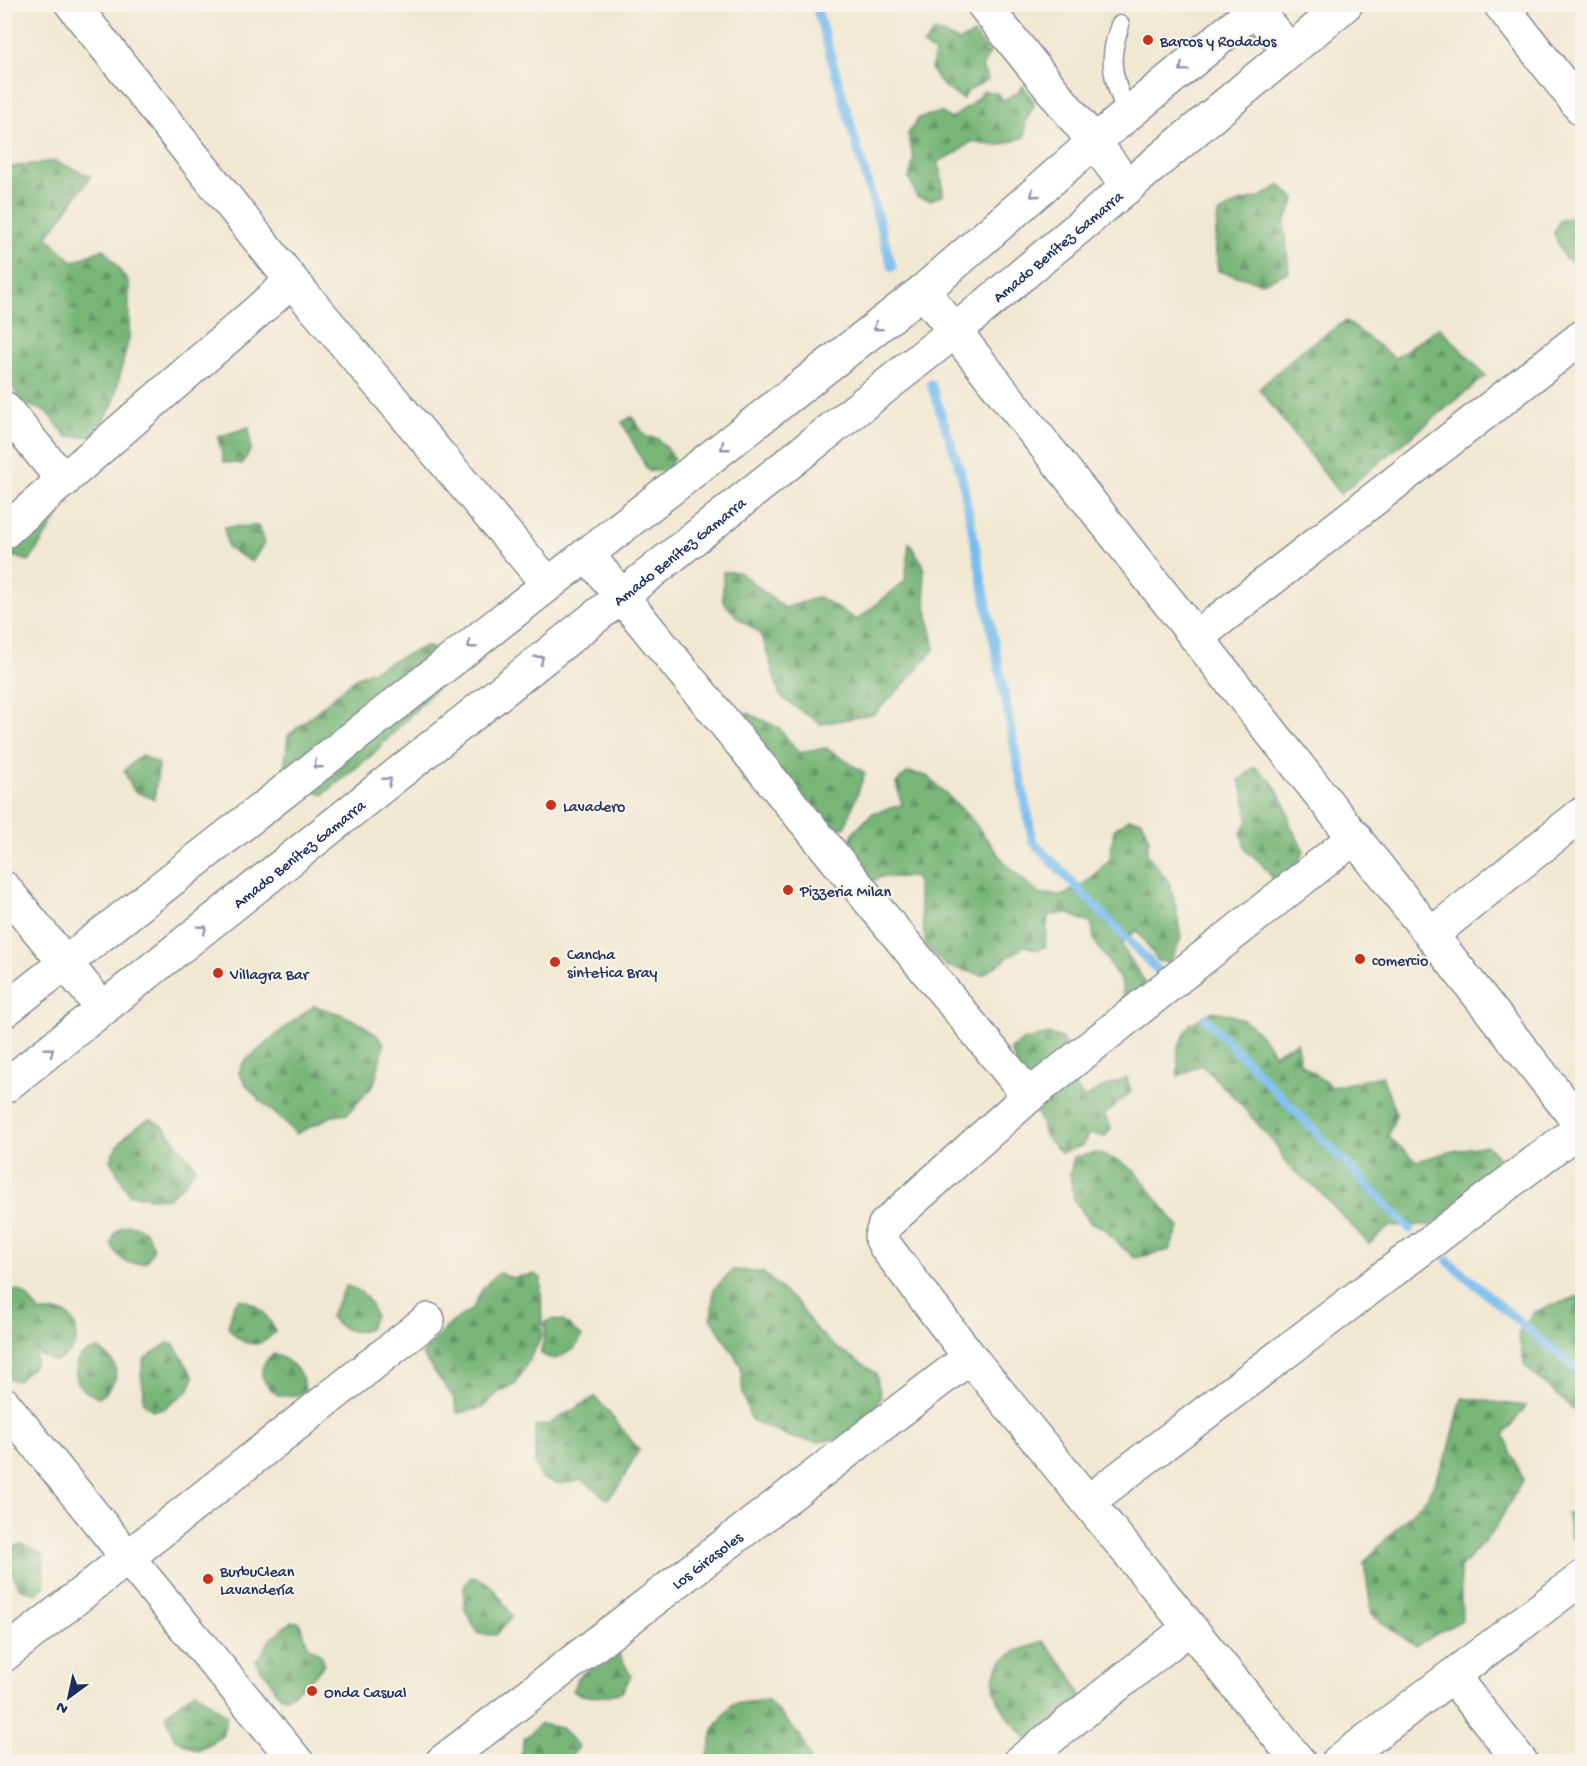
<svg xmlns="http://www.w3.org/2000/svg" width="1587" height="1766" font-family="'Gochi Hand',sans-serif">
	<defs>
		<pattern id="forest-firs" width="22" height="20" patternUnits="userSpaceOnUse" patternTransform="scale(1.5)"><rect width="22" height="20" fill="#78b678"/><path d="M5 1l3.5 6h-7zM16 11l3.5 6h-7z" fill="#629466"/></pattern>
	</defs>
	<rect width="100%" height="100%" fill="#f7f3e8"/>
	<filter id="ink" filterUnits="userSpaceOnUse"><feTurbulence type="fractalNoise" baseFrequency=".0167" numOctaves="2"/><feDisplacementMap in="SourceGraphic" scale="12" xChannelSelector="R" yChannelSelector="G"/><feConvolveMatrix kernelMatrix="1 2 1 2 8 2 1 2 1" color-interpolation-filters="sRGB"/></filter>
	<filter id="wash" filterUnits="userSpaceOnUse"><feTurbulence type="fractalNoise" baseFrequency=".008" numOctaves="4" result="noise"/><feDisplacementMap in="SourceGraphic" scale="24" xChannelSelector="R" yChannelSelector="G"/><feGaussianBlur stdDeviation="1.35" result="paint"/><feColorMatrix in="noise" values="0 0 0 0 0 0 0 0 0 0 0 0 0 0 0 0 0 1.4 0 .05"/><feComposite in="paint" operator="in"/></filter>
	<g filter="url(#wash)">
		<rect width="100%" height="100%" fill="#f1e8d1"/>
		<path fill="url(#forest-firs)" stroke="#4a726b" stroke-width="1.5" d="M935,31l24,10 15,-7 16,19 -8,14 6,12 -20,12 -5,8 -19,-12 -13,-17 4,-17 -12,-8z
			M1023,86l12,17 -10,20v14l-27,9 -27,-4 -13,10 -21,10 4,8 2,25 -13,5 -13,-3 -8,-19 5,-19 -6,-25 11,-16 22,-6 10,7 19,-14 14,-14 13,2 6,7 14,-7z
			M54,161l37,15 -44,61 26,25 31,-13 25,34v55l-16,66 -19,32 -27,1 -20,-25 -25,-9 -17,-29v-206z
			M1280,185l15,14 -11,25 5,48 -27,11 -44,-12 -3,-28 3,-29 22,-12 21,-5z
			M1573,216l9,5v37l-11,3 -7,-3 -10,-25 5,-12z
			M1346,321l49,37 44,-31 47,49 -146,118 -81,-105 43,-39z
			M632,417l14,20 11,1 17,19 -6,14h-20l-26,-49z
			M249,427l2,22 -9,15 -18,-2 -6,-25z
			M31,491l39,8 -41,62 -24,-7v-18z
			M258,526l6,17 -12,19 -24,-14 -4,-21z
			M909,543l14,21 3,43 9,41 -27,32 -34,34 -54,10 -40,-28 -15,-50 -6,-14 -20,-13 -16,-18v-29h16l46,36 34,-11 38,23 48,-39z
			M425,646l39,13 -91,95 -50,41 -40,-15 5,-44 68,-58z
			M748,713l31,15 20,25 27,-5 39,25 -20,54 -39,7 -40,-38 -22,-14 -18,-41 10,-25z
			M141,755l18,9 -5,35 -20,-8 -10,-20z
			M1255,767l17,15 13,22 6,22 13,25 -11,23 -17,8 -16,-20 -14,-11 -5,-18 7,-12 -3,-23 -6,-18z
			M908,772l19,4 43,41 35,46 34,31 25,1 24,-14 22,-22 4,-29 14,-11 13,1 8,17 -2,17 22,28 7,26 5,30 -11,25 -12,-2 -21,-31 -16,15 24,37 -13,23 -9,-7 -1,-15 -28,-43 -2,-16 -25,-11 -19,2 -3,32 -7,3 -13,-4 -42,29 -37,-9 -20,-20 -10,-69h-35l-33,15 -14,-19 20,-41 19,-19 29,-8 -6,-22z
			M314,1006c26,7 52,16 70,37l-10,42 -27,29 -15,2 -36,18c-19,-22 -44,-35 -57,-61l4,-10 45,-38z
			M1213,1011c33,5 43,15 61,43l23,-12 3,21 32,24 50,-11 14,38 -8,23 29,24 36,-10 34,-6 16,18 -71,62 -42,1 -21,18 -53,-56 -29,-23 -9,-17 -40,-47 -37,-36 -23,11v-29l12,-23z
			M1049,1034l12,4 11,17 -7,20 19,23 17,-10 26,-10 4,14 -27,23 7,13 -6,9 -16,-4 -7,13 -21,7 -15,-16 -12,-32 -24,-56 13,-8z
			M151,1119l14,9 31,39 -11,16 -17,15h-16l-23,-4 -19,-34c6,-18 24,-33 41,-41z
			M1097,1153l24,9 16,11 42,55 -10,22 -34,8 -20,-17 -11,-13 -14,-6 -16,-22 -4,-26 4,-17z
			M130,1225c15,3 21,10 23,26l-7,11c-20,5 -24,-1 -35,-17 3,-12 6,-18 19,-20z
			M733,1270l29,2 37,33 15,22 20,19 42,27 5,25 -16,22 -20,17 -27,5 -26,-4 -41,-18 -8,-26 -2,-28 -30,-48 3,-29z
			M499,1273l14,5 21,-4 7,4 1,58 -26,48 -17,8 -17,16 -25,5 -3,-15 -32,-43c15,-18 30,-36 51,-46 6,-16 12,-26 26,-36z
			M346,1286c18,4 24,14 29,30l-6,13c-17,6 -27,1 -39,-12z
			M17,1290l8,4 14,18c7,1 18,-2 24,1 16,8 18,29 5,41 -4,3 -9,5 -13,8l-15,-7 -3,-7 -2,16 -17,17 -14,-3 1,-85z
			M1582,1295v122l-57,-51 -7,-33 16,-21z
			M240,1299c18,4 28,16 35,32 -15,20 -34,15 -47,-4l6,-22z
			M552,1319l11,2 19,16 -8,12 -19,10 -8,-2 -6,-4c0,-11 7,-18 3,-30z
			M168,1343l6,2 20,32 -6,14 -25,18 -11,1 -9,-8 1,-11 -3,-16 3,-16z
			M99,1349c23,16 22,33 0,48 -8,-3 -17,-6 -21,-13 -1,-2 -2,-8 -2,-10 -2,-17 7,-22 23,-25z
			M273,1354c18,6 30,17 32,36l-7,5 -19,1c-18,-14 -25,-26 -6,-42z
			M595,1397c16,17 29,35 44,53 -11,16 -17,37 -32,49l-24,-19 -23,4 -19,-6 -6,-15v-37l14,-2z
			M1462,1398l64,8 -22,29 19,45 -29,50 -34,38 2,52 -47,26 -43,-31 -8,-53 64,-66 21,-46z
			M1582,1510v32l-11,-3 -4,-26z
			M22,1544c7,5 14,6 21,11l1,31 -8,8 -16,-6c-9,-13 -20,-40 2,-44z
			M471,1577c22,3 29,21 41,39l-16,19 -17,-1 -14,-24 -1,-24z
			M293,1622h6l10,25 12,7 3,10c-7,11 -25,25 -36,33l-8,-1 -6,-7 -6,-13 -9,-8 -3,-8 6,-6 8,-15 8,-4 4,-7z
			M1043,1641l28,34 11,23 -54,41c-19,-19 -47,-50 -27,-76 9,-12 30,-17 42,-22z
			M616,1648l15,28 -9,16c-17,4 -32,8 -49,-1l4,-13z
			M195,1691l32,25 -5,20 -24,15 -24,-13 -8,-24z
			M767,1700l34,37 10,24h-104l6,-31 19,-26z
			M540,1724l21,4 18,19 -12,14h-44l-3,-4 4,-18z"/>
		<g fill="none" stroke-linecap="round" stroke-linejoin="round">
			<path stroke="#79bdef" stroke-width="9" d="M814,4l3,5 75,258
				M931,384l30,89 72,369 134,138
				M1205,1018l205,211
				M1448,1261l134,114"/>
		</g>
	</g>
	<g filter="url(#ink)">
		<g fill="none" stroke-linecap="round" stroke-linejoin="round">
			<defs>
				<path id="lane" d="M1120,25c-14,39 -6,53 7,90"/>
				<g id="street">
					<path d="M72,4l220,277 256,303"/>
					<path d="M983,4l111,138 34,45"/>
					<path d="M1500,4l82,105"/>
					<path d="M923,291l659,835"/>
					<path d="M4,408l60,73"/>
					<path d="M4,532l288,-251"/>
					<path d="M587,554l442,542"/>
					<path d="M1197,637l385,-300"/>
					<path d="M4,888l99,121"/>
					<path d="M1432,934l150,-120"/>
					<path d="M4,1404l124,154 169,204"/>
					<path d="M1089,1501l493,-374"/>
					<path d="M4,1655l424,-335"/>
					<path d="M1453,1677l68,85"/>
					<path id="s1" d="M442,1762l528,-405"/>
					<path d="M1020,1762l169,-134"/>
					<path d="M1299,1762l-329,-405 -84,-110 -5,-10 4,-12 144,-129 326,-259"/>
					<path d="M1338,1762l244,-184"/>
				</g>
				<g id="secondary">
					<path d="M1255,9l35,42"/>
					<path d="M4,1011l919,-720 171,-149 167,-138"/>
					<path id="s2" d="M4,1087l951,-756 391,-327"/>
				</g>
			</defs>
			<use href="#lane" stroke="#868c98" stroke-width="21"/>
			<use href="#street" stroke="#868c98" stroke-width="36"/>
			<use href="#secondary" stroke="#868c98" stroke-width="36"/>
			<use href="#lane" stroke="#fff" stroke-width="18"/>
			<use href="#street" stroke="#fff" stroke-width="33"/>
			<use href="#secondary" stroke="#fff" stroke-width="33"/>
		</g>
		<defs><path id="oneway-chevron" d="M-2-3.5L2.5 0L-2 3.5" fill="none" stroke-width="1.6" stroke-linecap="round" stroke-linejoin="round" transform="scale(1.5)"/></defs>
		<g stroke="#8d97ae">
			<use href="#oneway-chevron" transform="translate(1183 68) rotate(140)"/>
			<use href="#oneway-chevron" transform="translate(1034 194) rotate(139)"/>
			<use href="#oneway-chevron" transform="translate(877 327) rotate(142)"/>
			<use href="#oneway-chevron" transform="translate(724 447) rotate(142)"/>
			<use href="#oneway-chevron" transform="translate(471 645) rotate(142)"/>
			<use href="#oneway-chevron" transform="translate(540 659) rotate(-39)"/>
			<use href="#oneway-chevron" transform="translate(317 765) rotate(142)"/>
			<use href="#oneway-chevron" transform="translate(388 781) rotate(-39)"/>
			<use href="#oneway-chevron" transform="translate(203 929) rotate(-39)"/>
			<use href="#oneway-chevron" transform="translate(50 1051) rotate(-39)"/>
		</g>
	</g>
	<g fill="#c8321e" stroke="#f7f3e8" stroke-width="2">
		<circle cx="1148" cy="40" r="6"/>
		<circle cx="551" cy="805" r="6"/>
		<circle cx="788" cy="890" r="6"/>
		<circle cx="1360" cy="959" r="6"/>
		<circle cx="555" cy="962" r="6"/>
		<circle cx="218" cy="973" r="6"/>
		<circle cx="208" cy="1579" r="6"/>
		<circle cx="312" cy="1691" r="6"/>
	</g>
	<g text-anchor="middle" stroke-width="4.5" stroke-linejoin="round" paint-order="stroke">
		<g font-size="16" fill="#1b2f5e" stroke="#f7f3e8" text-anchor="start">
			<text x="1160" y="46">Barcos y Rodados</text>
			<text x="563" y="811">Lavadero</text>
			<text x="800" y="896">Pizzeria Milan</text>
			<text x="567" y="959">Cancha<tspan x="567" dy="18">sintetica Bray</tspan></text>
			<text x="1372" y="965">comercio</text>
			<text x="230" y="979">Villagra Bar</text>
			<text x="220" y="1576">BurbuClean<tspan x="220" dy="18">Lavandería</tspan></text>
			<text x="324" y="1697">Onda Casual</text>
		</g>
		<g font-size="16" fill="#1b2f5e" stroke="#f7f3e8">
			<text dy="6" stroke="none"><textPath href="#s2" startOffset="1348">Amado Benítez Gamarra</textPath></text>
			<text dy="6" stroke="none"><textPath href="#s2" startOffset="862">Amado Benítez Gamarra</textPath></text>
			<text dy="6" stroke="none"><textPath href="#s2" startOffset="376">Amado Benítez Gamarra</textPath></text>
			<text dy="6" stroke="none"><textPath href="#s1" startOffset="333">Los Girasoles</textPath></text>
		</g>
	</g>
	<rect width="1587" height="1766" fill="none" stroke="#f7f3e8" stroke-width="24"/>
	<g transform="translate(69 1697) rotate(213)" stroke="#f7f3e8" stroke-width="4.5" paint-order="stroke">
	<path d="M0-4.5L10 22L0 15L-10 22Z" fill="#1b2f5e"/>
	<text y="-9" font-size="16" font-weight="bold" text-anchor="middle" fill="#1b2f5e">N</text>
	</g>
</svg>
